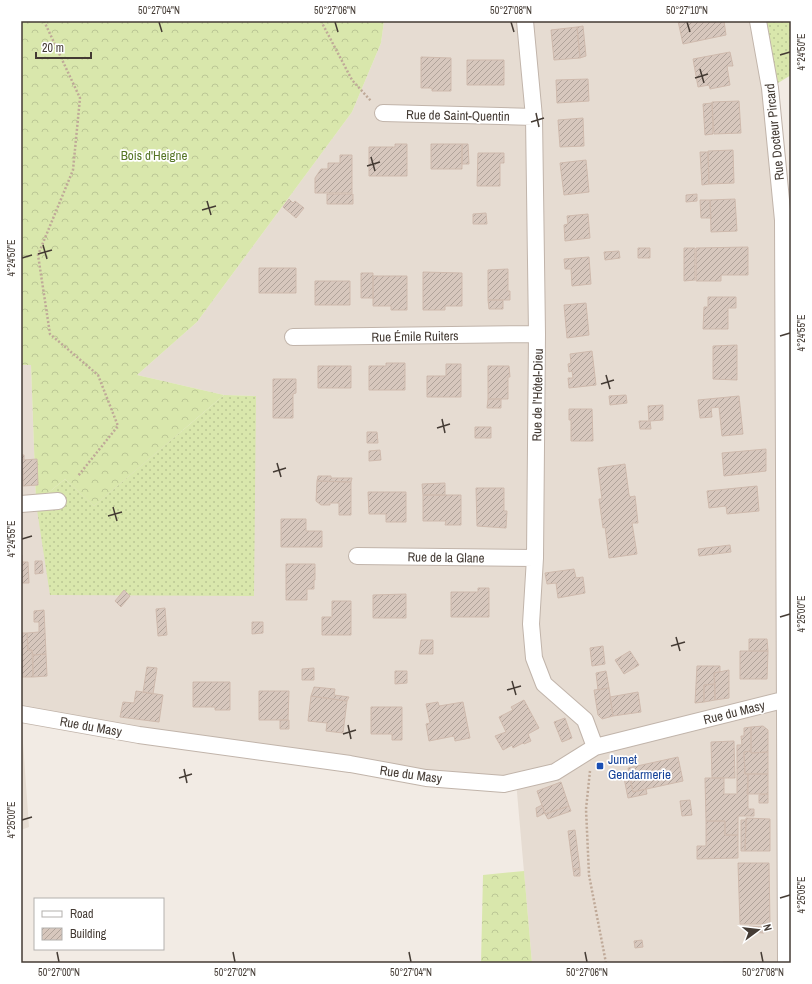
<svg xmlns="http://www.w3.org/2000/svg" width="812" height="984" font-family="'Archivo Narrow',sans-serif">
	<defs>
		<pattern id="grass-dots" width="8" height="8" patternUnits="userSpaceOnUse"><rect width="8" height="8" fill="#d9e7ac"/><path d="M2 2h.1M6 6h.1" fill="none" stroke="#bbc795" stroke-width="1.8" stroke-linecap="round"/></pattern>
		<pattern id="forest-crowns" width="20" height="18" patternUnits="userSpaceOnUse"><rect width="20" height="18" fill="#d9e7ac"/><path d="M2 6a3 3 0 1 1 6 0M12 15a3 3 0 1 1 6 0" fill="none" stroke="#bbc795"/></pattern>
		<pattern id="building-hatch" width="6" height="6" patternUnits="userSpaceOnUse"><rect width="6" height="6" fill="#d7c7bd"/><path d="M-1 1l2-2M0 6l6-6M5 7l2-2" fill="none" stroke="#b0a39a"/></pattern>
	</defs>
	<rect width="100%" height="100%" fill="#f2ebe4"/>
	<path fill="#e6dcd2" d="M384,21h374l25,243 3,699h-254l-16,-182 -56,-1 -439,-65 8,112 -8,3v-465h10l5,138 220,-107 -32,-1 -87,-20 60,-53 155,-210 29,-69z"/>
	<path fill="url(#grass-dots)" d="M757,21h34v54l-21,13z
		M224,395l32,1 -2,200 -204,-1 -14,-92 29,-24 29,27z"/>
	<path fill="url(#forest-crowns)" d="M21,21h363l-3,22 -29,69 -155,210 -60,53 87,20 -130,111 -29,-27 -29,24 -5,-138h-10z
		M524,871l8,92h-51l2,-88z"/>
	<path fill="url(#building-hatch)" stroke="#cfbaad" d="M678,21h46l2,14 -43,9z
		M583,26l3,30 -6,2 -3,-31z
		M577,27l3,31 -26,2 -3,-30z
		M730,52l3,14h-6l3,19 -20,4 -1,-4 -11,2 -5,-28z
		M421,57l30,1v33h-19v-3h-11z
		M467,60h37v25h-37z
		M588,79l1,22 -32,2 -1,-23z
		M739,101l2,32 -27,1 -2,-32z
		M712,103l1,31 -8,1 -2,-31z
		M583,118l1,28 -24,1 -2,-27z
		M395,144h12v32h-38v-29h26z
		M431,144h31v25h-31z
		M462,144h6l1,20h-7z
		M733,150l1,33 -25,1 -1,-33z
		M700,152h8l1,32 -7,1z
		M478,153h26v10h-4v23h-23z
		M340,155h12v38h-37v-15l6,-9h7v-6h12z
		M586,160l3,32 -25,3 -4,-32z
		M327,194h26v10h-26z
		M697,194v7l-11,1v-7z
		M289,199l4,4 2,-2 9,7 -8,10 -13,-11z
		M735,199l2,32 -26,1 -1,-32z
		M700,200h10l1,18h-10z
		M486,213l1,11h-14v-10z
		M588,214l2,24 -25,3 -1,-16 4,-1 -1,-8z
		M748,247v28h-27v6h-25v-33z
		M638,248h12v10h-12z
		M684,248h11v32l-11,1z
		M619,251l1,7 -15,2 -1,-8z
		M589,257l2,27 -19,2 -1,-17h-6l-1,-10z
		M259,268h37v25h-37z
		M508,269v22h2v9h-22v-30z
		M423,272l39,1v33h-17v4h-22z
		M361,273h12v25h-12z
		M373,276h34v34h-16v-4h-18z
		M315,281h35v24h-35z
		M708,297h28v11h-8v21h-25l1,-22h4z
		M488,300h15v9h-14z
		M586,303l3,32 -22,3 -3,-33z
		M737,345v35l-24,-1v-33z
		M592,351l4,34 -27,3 -1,-10h5l-1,-7 -3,1 -1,-8 3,-1 -1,-9z
		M386,363h19v27h-36v-24h17z
		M446,364h15v33h-34v-21h19z
		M318,366h33v22h-33z
		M488,366h21l1,11h-2v22h-20z
		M273,379h23v14l-3,1v24h-20z
		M626,395l1,8 -17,2 -1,-9z
		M739,396l4,38 -21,2 -3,-29 -8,1 1,9 -12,1 -2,-18z
		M488,399h13v9h-14z
		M663,405v15l-13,1 1,8h-11l-1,-8h10l-1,-15z
		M569,409h23l1,32h-22v-21h-2z
		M475,427h16v11h-16z
		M367,432h10l1,11h-11z
		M766,449v22l-42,5 -2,-23z
		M380,450l1,10 -12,1v-10z
		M21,455h3v5l13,-1 1,26 -15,1v-15h-2z
		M625,464l4,31 1,2 5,-1 3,27h-6l5,31 -28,4 -4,-31 -2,1 -4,-29h3l-4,-31z
		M318,476h13v2h21l-1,4 -34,-1z
		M317,481l34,1v33h-12v-12h-9v2h-9l-5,-4z
		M445,483v12h-22l-1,-11z
		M757,486l2,25 -32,3 -1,-8 -17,2 -2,-17z
		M476,488h28v23h3l-1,17 -29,-2z
		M368,492h38v30h-20v-8h-17z
		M423,495h38v30h-16l1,-4h-23z
		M281,519h25v12h16v16h-41z
		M730,545l1,7 -32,4 -1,-7z
		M21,555h1v7h6l1,21h-8z
		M35,561h7l1,12 -8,1z
		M286,564h29v16h-1v9h-7v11h-21z
		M574,569l2,9 7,-1 2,16 -27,5 -2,-15 -9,1 -2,-11z
		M478,588h11v29h-38v-25h27z
		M124,590l6,6 -9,11 -6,-6z
		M406,594v24h-33v-23z
		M332,601h19v34h-29v-18h10z
		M165,608l2,27 -9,1 -2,-27z
		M44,610l2,44 -13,1 -1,-5h-4l-1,-17 12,-1v-10h-5v-11z
		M252,622h11v11l-11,1z
		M21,633h6l1,17h4l1,27h-12z
		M749,639h18l1,12h-19z
		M421,640h12v14h-14z
		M603,646l2,18 -13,2 -2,-18z
		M630,651l9,14 -15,9 -9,-14z
		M740,651h28l-1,28h-27z
		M46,654l1,22 -14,1v-22z
		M697,666h23v6l-6,1 1,11 -11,1v17l-9,1z
		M147,667l10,1 -4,26 -10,-2z
		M314,668v12h-12v-11z
		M729,670v28l-14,2 -1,-27z
		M395,671h12v12l-12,1z
		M606,671l3,17 -11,2 -2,-17z
		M193,682h37v28h-15v-3h-22z
		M715,684v16l-11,2v-17z
		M314,687l21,2 -1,6 15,2 -2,4 -36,-5z
		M609,688l4,28 -11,3 -4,-4 -4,-25z
		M136,691l27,4 -4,27 -39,-5 3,-15 11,1z
		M259,691h30l-1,29h-29z
		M638,692l3,20 -28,4 -3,-19z
		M311,696l36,5 -4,32 -17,-2 1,-8 -19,-2z
		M524,700l15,28 -11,6 3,7 -7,3 -1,-1 -10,5 -1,-3 -9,5 -8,-14 11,-4 -7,-15 14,-7 -2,-3z
		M438,702l1,4 24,-4 7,36 -15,3 -1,-5 -25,5 -3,-17 4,-1 -4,-19z
		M371,707h31v33h-10v-6h-21z
		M565,718l7,20 -10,4 -8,-20z
		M280,720h9v9h-9z
		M763,726l5,4v22l-17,1v-26z
		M751,727v24l-7,1 1,22h3v35h6v7h-16v19h-13v-14h-19l-1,-43h19v16h13v-49h5l-1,-9h3v-8z
		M734,741l1,37h-23l-1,-36z
		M751,751v2l17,-1v22h-23l-1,-22z
		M678,757l5,24 -50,11 -5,-24z
		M629,772l4,20 13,-3 1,5 -19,4 -5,-25z
		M748,774h20v20h-21z
		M561,782l8,24 -24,8 -8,-23z
		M768,794v9h-9v-8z
		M690,800l2,15 -10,1 -2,-15z
		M542,805l3,8 -8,4 -1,-9z
		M569,806l2,5 -23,8 -3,-5z
		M746,818l24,1v32h-25z
		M741,820h5l-1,31h-4z
		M706,821h19v14h13v23l-41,1v-13h9z
		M575,830l5,39h-7l-5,-38z
		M738,863h31l1,61h-30z
		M573,869h7v7h-6z
		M749,926l15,1v6l-15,-1z
		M642,940l1,7 -8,1 -1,-7z
		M723,962h32v1h-32z"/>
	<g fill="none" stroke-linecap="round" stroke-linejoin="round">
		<defs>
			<path id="minor" d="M525,21l9,96 3,217 -2,224 -4,66 3,34 10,26 41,36 10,27
				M758,21l12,67 13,132 3,743
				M383,113l151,4
				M293,337l244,-3
				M21,504l37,-3
				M357,556l178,2
				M21,714l118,21 211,29 76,14 78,6 51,-12 40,-25 196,-49"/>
		</defs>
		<use href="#minor" stroke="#c1b4aa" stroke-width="18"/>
		<path stroke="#bfa998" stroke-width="2.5" stroke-dasharray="2 2" stroke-linecap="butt" d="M44,21l36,77 -7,72 -35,85 12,79 48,41 20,51 -40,50
			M321,21l31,59 19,21
			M590,771l-4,38 3,66 17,88"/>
		<use href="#minor" stroke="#fff" stroke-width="16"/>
	</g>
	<path fill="none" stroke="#443b34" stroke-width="1.5" d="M159,22l3,10M335,22l3,10M511,22l3,10M687,22l3,10M780,55l10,-3M700,69l4,14M695,78l13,-4M536,113l3,14M531,122l13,-4M371,157l4,14M367,166l13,-4M207,201l4,14M202,210l14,-4M43,245l4,14M38,254l14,-4M22,258l10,-3M780,336l10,-3M606,375l4,14M601,384l13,-4M442,419l3,14M437,428l13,-4M277,463l4,14M273,472l13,-4M113,507l4,14M108,516l14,-4M22,539l10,-3M780,617l10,-3M676,637l4,14M671,646l14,-4M512,681l4,14M507,690l14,-4M348,725l3,14M343,734l13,-4M184,769l3,14M179,778l13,-4M22,820l10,-3M780,898l10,-3M57,952l2,10M233,952l2,10M409,952l2,10M585,952l2,10M761,952l2,10"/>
	<rect fill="#1a4fb4" stroke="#fff" stroke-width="1.5" x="596" y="762" width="8" height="8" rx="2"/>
	<g text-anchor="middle" stroke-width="3.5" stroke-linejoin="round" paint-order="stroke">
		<g font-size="13" fill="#443b34" stroke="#fff">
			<text transform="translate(458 115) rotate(1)" y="5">Rue de Saint-Quentin</text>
			<text transform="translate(774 132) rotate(-96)" y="5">Rue Docteur Pircard</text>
			<text transform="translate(415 336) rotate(-1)" y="5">Rue Émile Ruiters</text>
			<text transform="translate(537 395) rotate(-89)" y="5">Rue de l’Hôtel-Dieu</text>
			<text transform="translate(446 557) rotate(1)" y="5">Rue de la Glane</text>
			<text transform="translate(734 712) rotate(-14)" y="5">Rue du Masy</text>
			<text transform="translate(91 726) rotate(10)" y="5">Rue du Masy</text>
			<text transform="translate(411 774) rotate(8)" y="5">Rue du Masy</text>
		</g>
		<g font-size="13" fill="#567627" stroke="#fff">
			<text x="154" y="160">Bois d'Heigne</text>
		</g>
		<g font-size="13" fill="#164399" stroke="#fff" text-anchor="start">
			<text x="608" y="764">Jumet<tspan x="608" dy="15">Gendarmerie</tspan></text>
		</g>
	</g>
	<rect width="812" height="984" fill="none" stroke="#ffffff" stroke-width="44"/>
	<rect x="34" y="898" width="130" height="52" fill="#ffffff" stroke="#b4b1ae"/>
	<rect x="42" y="911" width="20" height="6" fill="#ffffff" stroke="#b4b1ae"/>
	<text x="70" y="918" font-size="12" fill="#443b34">Road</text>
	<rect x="42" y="928" width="20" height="12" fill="url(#building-hatch)" stroke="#b4b1ae"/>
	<text x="70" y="938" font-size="12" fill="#443b34">Building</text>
	<g transform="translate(758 930) rotate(75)" stroke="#ffffff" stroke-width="3" paint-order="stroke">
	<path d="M0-3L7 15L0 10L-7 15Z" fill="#443b34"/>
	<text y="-6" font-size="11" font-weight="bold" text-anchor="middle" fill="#443b34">N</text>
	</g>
	<path d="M36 52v6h55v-6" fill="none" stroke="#443b34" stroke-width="2"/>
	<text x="42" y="52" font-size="12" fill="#443b34" stroke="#ffffff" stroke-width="3" paint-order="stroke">20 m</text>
	<rect x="22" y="22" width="768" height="940" fill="none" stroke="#443b34" stroke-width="1.5"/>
	<g font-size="10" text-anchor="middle" fill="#443b34">
		<text x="159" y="14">50°27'04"N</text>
		<text x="335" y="14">50°27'06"N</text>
		<text x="511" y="14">50°27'08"N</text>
		<text x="687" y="14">50°27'10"N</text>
		<text transform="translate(801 52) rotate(-90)" y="4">4°24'50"E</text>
		<text transform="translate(11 258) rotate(-90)" y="4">4°24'50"E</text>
		<text transform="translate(801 333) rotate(-90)" y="4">4°24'55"E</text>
		<text transform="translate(11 539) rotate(-90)" y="4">4°24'55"E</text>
		<text transform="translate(801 614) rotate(-90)" y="4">4°25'00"E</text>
		<text transform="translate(11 820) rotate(-90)" y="4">4°25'00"E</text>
		<text transform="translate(801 895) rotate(-90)" y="4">4°25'05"E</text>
		<text x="59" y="976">50°27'00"N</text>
		<text x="235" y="976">50°27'02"N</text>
		<text x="411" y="976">50°27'04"N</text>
		<text x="587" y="976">50°27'06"N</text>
		<text x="763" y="976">50°27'08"N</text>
	</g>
</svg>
